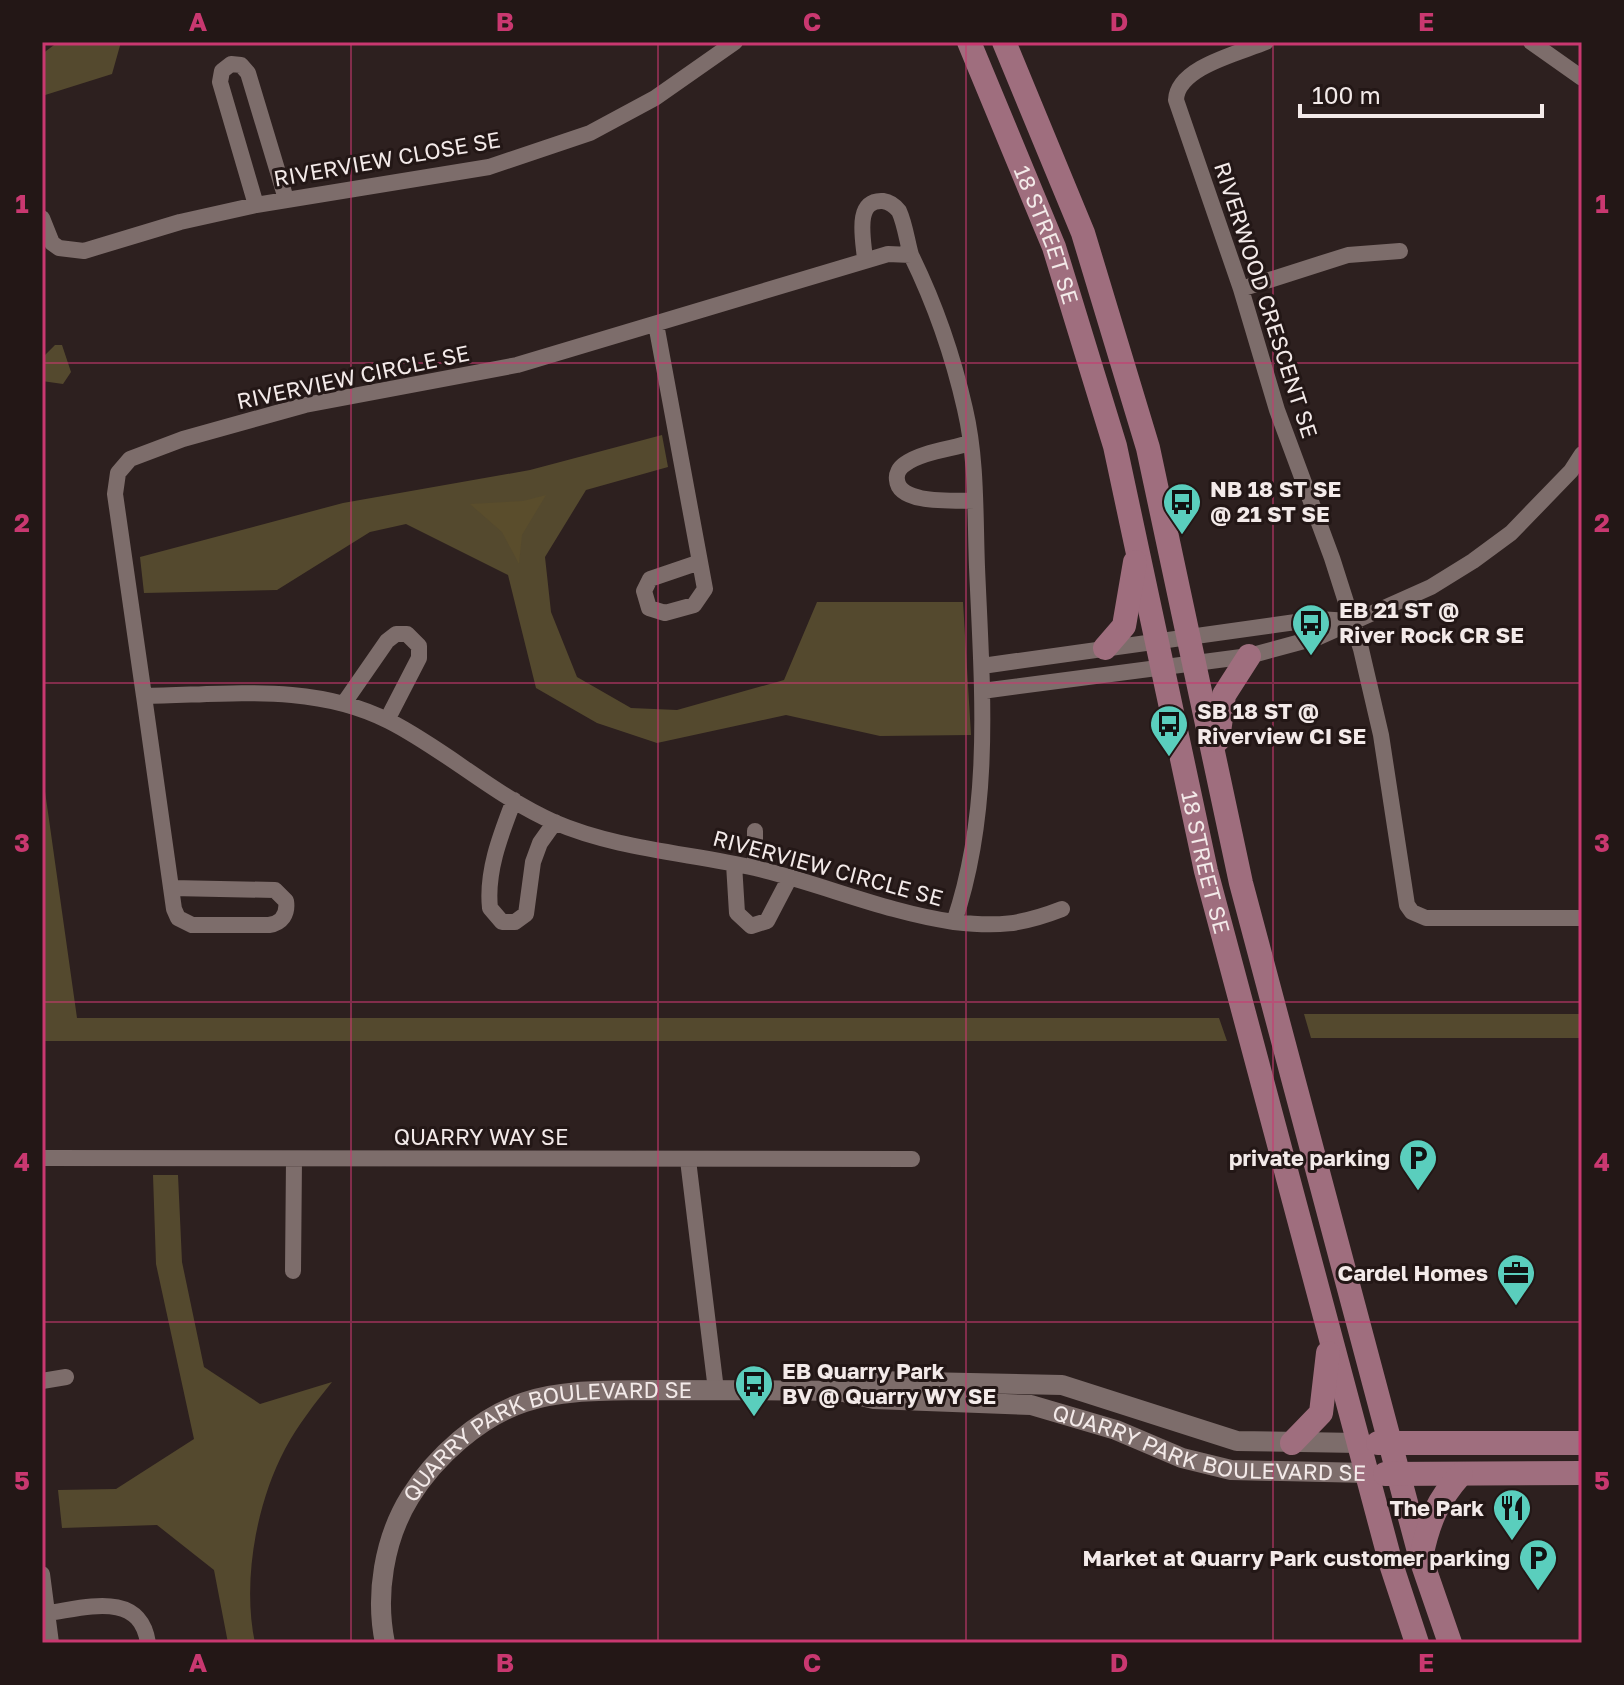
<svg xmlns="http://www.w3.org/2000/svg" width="1624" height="1685" font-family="'Golos Text',sans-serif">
	<rect width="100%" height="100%" fill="#2d201f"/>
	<path fill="#54492e" d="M58,42h63l-9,32 -70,22v-42z
		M55,345h7l9,27 -8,12 -21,-3v-23z
		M662,435l6,32 -82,23 -41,67 6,55 26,65 54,31 46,2 107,-30 33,-78h146l8,133 -91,1 -94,-21 -129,28 -60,-20 -61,-35 -28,-113 -102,-51 -36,8 -93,58 -133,3 -4,-36 203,-54 187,-33z
		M42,770l35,248h1142l8,23h-1185z
		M1304,1014h278v24h-271z
		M153,1175h25l4,87 22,105 56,37 72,-22c-17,21 -34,43 -47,67 -29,55 -43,133 -30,194h-27l-14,-73 -57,-45 -95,3 -4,-38 58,-1 78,-50 -38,-175z"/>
	<path fill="#5a4d2c" d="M546,495l-24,40 -3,29 -17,-32 -32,-28 53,-3z"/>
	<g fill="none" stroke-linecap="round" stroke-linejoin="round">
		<path stroke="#7d6d6b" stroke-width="16" d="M1266,42c-26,11 -89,25 -90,58l65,189 36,121 55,148 29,91 20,86 26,170 5,7 14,6h156
			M1531,42l51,36
			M256,205l-36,-123 2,-11 9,-7 10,1 7,8 38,126
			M42,218l10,25 7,5 25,3 96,-29 76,-17 233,-38 101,-34 65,-35 80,-56
			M888,254l23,1c24,49 42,101 54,154 12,51 10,106 12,158 5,120 16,240 -23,355 -69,-10 -131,-38 -199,-54 -66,-15 -139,-19 -201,-46 -59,-26 -108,-72 -165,-101 -77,-39 -162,-26 -245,-25l-29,-202 3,-21 12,-14 53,-20 122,-34 212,-40z
			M865,260c-1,-18 -12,-61 18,-59 7,1 12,5 16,10 6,13 8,30 12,44
			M1241,289l107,-34 52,-4
			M656,324l49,265 -11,16 -29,8 -16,-5 -5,-17 6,-12 50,-17
			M970,443c-19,6 -49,9 -65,21 -6,4 -9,10 -8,16 2,25 59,20 78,21
			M982,666l335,-47 34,2
			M982,691l267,-35 70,-19 112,-50 42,-26 38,-28 60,-62 11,-17
			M144,696l30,213 4,9 14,7h77c13,-2 19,-11 17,-24l-11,-11 -103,-2
			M344,703l43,-62 9,-7h11l12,12v12l-32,62
			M514,800c-13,34 -28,71 -24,108l12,14h13l11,-8 7,-52 7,-19 15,-21
			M755,831v37
			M734,864l3,49 14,13 16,-5 23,-44
			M954,922c43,5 67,3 108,-13
			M42,1158l870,1
			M688,1160l28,230
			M293,1271l1,-112
			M42,1381l24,-4
			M42,1574l9,69
			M47,1613c39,-5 93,-23 101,30"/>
		<g stroke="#7d6d6b" stroke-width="20">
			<path d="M843,1390l31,-9 188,4 175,56 122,2"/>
			<path id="s1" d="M385,1643c-10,-48 -1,-104 25,-146 25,-40 69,-80 115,-95 39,-13 85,-11 126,-12 63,0 125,0 188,1l35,8 157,6 85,25 66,28 49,12 136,3"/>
		</g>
		<g stroke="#9f6e7e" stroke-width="24">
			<path id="s2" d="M969,42l85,205 61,199 91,425 185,693 26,79"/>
			<path d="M1004,42l79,191 65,215 93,435 180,676 29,84"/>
			<path d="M1105,648l19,-22 11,-64"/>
			<path d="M1218,740l6,-45 25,-39"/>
			<path d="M1292,1443l29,-30 7,-60"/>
			<path d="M1378,1443h204"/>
			<path d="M1385,1474l197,-1"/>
			<path d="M1422,1553c7,-33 16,-53 39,-79"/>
		</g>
	</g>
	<path fill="none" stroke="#c93870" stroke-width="2" stroke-opacity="0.55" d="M351,42v1601M658,42v1601M966,42v1601M1273,42v1601M42,363h1540M42,683h1540M42,1002h1540M42,1322h1540"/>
	<defs>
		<symbol id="bus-pin" viewBox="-11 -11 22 30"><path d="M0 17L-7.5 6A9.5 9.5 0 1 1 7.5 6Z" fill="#5acebd" stroke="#231716"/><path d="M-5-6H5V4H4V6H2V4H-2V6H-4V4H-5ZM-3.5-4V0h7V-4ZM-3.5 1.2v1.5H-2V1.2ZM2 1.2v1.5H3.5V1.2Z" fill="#111"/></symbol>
		<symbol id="parking-pin" viewBox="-11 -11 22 30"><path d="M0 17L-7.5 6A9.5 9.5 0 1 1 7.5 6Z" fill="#5acebd" stroke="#231716"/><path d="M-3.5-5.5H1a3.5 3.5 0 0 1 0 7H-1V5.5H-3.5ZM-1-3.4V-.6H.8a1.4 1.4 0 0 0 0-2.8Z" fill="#111"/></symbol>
		<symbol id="office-pin" viewBox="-11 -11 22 30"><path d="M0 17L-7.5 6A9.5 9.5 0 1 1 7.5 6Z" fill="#5acebd" stroke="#231716"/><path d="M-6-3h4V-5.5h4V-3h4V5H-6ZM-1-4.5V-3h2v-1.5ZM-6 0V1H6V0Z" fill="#111"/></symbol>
		<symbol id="restaurant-pin" viewBox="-11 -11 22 30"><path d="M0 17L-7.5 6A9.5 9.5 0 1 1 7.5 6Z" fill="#5acebd" stroke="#231716"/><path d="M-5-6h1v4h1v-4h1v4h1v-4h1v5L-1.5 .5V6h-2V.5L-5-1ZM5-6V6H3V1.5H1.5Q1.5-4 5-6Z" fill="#111"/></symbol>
	</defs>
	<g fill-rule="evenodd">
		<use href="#bus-pin" x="1160" y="480" width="44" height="60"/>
		<use href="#bus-pin" x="1289" y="601" width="44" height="60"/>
		<use href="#bus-pin" x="1147" y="702" width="44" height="60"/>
		<use href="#parking-pin" x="1396" y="1136" width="44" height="60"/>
		<use href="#office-pin" x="1494" y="1251" width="44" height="60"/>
		<use href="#bus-pin" x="732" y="1362" width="44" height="60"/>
		<use href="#restaurant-pin" x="1490" y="1486" width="44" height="60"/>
		<use href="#parking-pin" x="1516" y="1536" width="44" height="60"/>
	</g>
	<g text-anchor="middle" stroke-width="6" stroke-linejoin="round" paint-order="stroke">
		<g font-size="22" fill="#f3eae9" stroke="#231716">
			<text transform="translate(387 159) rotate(-10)" y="8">RIVERVIEW CLOSE SE</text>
			<text dy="8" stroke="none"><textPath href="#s2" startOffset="208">18 STREET SE</textPath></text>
			<text transform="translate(1266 300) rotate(72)" y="8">RIVERWOOD CRESCENT SE</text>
			<text transform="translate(353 377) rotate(-12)" y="8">RIVERVIEW CIRCLE SE</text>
			<text dy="8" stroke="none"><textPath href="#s2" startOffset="856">18 STREET SE</textPath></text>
			<text transform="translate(828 868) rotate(15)" y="8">RIVERVIEW CIRCLE SE</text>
			<text x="481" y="1145">QUARRY WAY SE</text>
			<text dy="8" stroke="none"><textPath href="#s1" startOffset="996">QUARRY PARK BOULEVARD SE</textPath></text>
			<text dy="8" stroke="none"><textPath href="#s1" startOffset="310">QUARRY PARK BOULEVARD SE</textPath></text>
		</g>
		<g font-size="22" font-weight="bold" fill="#f3eae9" stroke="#231716" text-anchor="start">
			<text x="1210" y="497">NB 18 ST SE<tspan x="1210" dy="25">@ 21 ST SE</tspan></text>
			<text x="1339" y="618">EB 21 ST @<tspan x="1339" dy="25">River Rock CR SE</tspan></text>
			<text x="1197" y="719">SB 18 ST @<tspan x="1197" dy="25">Riverview CI SE</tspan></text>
			<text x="1390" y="1166" text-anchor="end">private parking</text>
			<text x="1488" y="1281" text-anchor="end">Cardel Homes</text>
			<text x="782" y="1379">EB Quarry Park<tspan x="782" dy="25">BV @ Quarry WY SE</tspan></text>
			<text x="1484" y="1516" text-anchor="end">The Park</text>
			<text x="1510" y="1566" text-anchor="end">Market at Quarry Park customer parking</text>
		</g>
	</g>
	<rect width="1624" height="1685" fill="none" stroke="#231716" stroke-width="88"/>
	<path d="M1300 104v12h242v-12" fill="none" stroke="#f3eae9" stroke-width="4"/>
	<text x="1312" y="104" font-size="24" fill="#f3eae9" stroke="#231716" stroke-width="6" paint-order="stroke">100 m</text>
	<rect x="44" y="44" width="1536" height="1597" fill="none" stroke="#c93870" stroke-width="3"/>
	<g font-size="26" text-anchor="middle" font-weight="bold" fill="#c93870">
		<text x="198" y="31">A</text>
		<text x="505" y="31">B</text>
		<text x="812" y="31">C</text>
		<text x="1119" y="31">D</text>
		<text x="1426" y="31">E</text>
		<text x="22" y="213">1</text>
		<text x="1602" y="213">1</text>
		<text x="22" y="532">2</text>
		<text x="1602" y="532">2</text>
		<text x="22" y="852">3</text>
		<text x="1602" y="852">3</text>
		<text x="22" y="1171">4</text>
		<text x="1602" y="1171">4</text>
		<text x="22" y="1490">5</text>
		<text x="1602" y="1490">5</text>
		<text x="198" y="1672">A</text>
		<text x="505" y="1672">B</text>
		<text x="812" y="1672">C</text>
		<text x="1119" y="1672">D</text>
		<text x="1426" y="1672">E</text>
	</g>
</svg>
